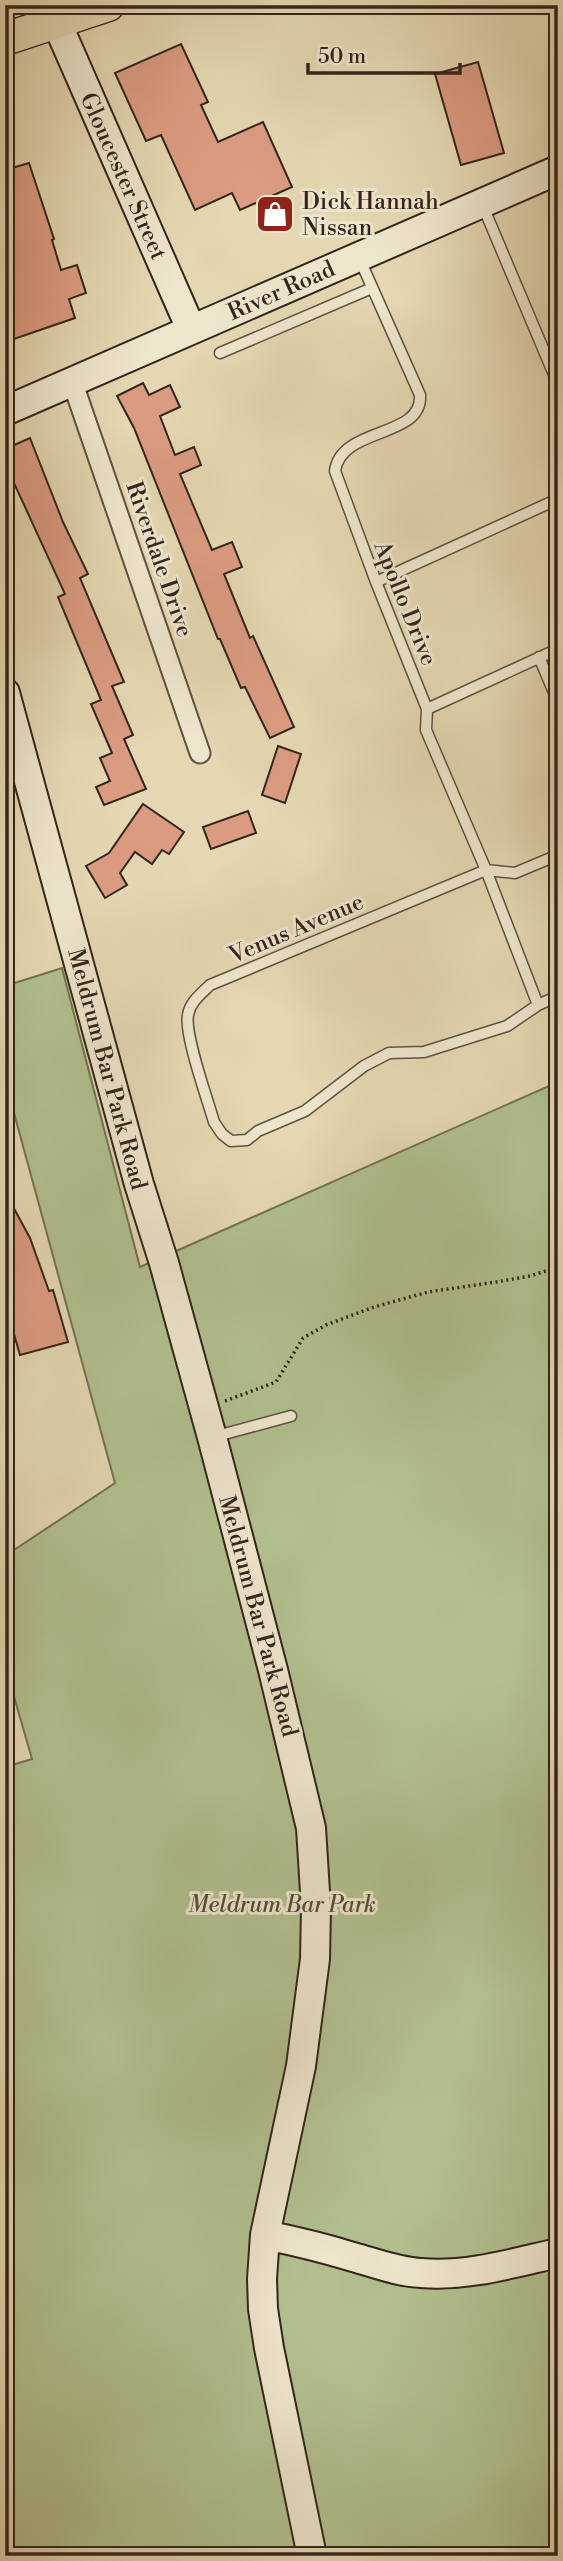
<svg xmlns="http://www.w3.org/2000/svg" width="563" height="2561" font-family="'Libre Bodoni',serif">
	<rect width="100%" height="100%" fill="#e4d7b1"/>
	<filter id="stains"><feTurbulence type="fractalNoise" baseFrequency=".00286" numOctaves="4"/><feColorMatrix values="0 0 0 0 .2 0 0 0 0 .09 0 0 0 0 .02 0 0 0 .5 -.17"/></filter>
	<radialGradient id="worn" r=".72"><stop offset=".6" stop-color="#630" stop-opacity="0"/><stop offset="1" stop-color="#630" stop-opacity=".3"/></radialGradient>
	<path fill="#b1bf8e" stroke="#727255" stroke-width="2" d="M62,968l78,299 418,-185v1474h-553v-789l27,-8 -27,-94v-109l110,-73 -110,-403v-94z"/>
	<path fill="#db9b81" stroke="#33251c" stroke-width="2" d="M181,44l27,58 -7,3 17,37 45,-20 29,65 -52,23 -8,-17 -37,17 -34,-75 -15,6 -31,-68z
		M478,62l26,91 -43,12 -26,-91z
		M29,163l25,76 -2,1 9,30 16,-5 9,28 -17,6 6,19 -67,23 -3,-9v-17l5,-2 -5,-14v-129z
		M143,383l6,12 21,-10 10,22 -20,9 15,39 19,-8 7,18 -21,9 32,76 20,-8 10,25 -18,7 26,64 3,-2 41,91 -24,11 -25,-51 -4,1 -21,-49h-2l-84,-211 -17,-32z
		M30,438l33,84 25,52 -8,4 44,104 -12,4 21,49 -9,4 22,50 -42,16 -8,-18 14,-6 -10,-23 12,-5 -21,-49 10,-4 -43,-103 7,-3 -51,-111 -9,4v-38z
		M278,746l23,8 -16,49 -23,-8z
		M143,804l41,28 -15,22 -7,-4 -10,14 -17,-12 -15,21 7,12 -22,13 -19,-32 23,-13z
		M248,811l8,22 -45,16 -8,-22z
		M5,1192l25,46 19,53 4,-1 15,52 -48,13 -15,-52z"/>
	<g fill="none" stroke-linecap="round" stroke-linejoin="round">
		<defs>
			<path id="lane" d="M482,204l76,180
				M360,260l60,135c3,44 -79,31 -85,76l41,111 51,127 -1,21 60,140 52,135
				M220,353l152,-65
				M376,582l182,-83
				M539,657l19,45
				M427,709l131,-60
				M558,855l-43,18 -29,-3 -276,115c-9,9 -20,17 -22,30 -4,19 20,86 26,107l8,12 9,7 16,-1 11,-9 47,-20 59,-45 25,-13 35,-1 83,-26 31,-21 20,-9
				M213,1437l78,-21"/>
			<path id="street" d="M72,381l128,372"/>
			<path id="secondary" d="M49,5l142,324
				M5,411l553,-241
				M5,693l134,491 25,79 48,174 61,233 38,158 5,80 -1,51 -14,107 -36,169 -3,44 1,30 6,39 43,208
				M265,2235c30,6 59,13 88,22 22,6 45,15 68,16 46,4 92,-10 137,-20"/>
			<path id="primary" d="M5,39l103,-34"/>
		</defs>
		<use href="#lane" stroke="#5f5241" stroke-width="13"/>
		<use href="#street" stroke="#5f5241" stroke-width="23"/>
		<use href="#secondary" stroke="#33251c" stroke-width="32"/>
		<use href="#primary" stroke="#33251c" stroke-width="35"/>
		<path stroke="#33251c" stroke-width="3.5" stroke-dasharray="2 3.5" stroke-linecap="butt" d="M225,1401l51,-19 27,-44 23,-13 48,-18 54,-15 68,-10 34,-6 28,-9"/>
		<use href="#lane" stroke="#ede5cc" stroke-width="10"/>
		<use href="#street" stroke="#ede5cc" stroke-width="19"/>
		<use href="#secondary" stroke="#ede5cc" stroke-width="28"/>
		<use href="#primary" stroke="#e4d7b1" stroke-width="32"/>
	</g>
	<defs>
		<symbol id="shop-square" viewBox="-11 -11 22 22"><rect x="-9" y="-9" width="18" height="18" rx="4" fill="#8f2418" stroke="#ede5cc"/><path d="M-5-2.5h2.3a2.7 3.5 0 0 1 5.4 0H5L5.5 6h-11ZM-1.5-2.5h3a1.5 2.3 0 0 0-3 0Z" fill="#fff"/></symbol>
	</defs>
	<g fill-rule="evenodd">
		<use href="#shop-square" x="253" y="192" width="44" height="44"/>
	</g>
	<g text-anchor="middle" stroke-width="6" stroke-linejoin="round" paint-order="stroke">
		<g font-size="23" fill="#33251c" stroke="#ede5cc">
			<text transform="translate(124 176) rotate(66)" y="8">Gloucester Street</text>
			<text transform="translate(281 290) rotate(-24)" y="8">River Road</text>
			<text transform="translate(160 559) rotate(71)" y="8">Riverdale Drive</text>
			<text transform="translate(406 603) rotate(68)" y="8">Apollo Drive</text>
			<text transform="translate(296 928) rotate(-23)" y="8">Venus Avenue</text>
			<text transform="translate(108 1069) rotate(75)" y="8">Meldrum Bar Park Road</text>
			<text transform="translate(259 1616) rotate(75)" y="8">Meldrum Bar Park Road</text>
		</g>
		<g font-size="23" fill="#33251c" stroke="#ede5cc" text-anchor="start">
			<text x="302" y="209">Dick Hannah<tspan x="302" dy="26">Nissan</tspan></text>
		</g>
		<g font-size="23" font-style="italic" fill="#524c38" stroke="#ede5cc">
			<text x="282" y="1912">Meldrum Bar Park</text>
		</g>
	</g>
	<rect width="563" height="2561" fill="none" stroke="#e4d7b1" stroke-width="28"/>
	<rect x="7" y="7" width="549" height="2547" fill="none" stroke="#33251c" stroke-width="3.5"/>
	<rect x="14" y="14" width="535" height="2533" fill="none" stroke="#33251c" stroke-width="2"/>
	<path d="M308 63v10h152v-10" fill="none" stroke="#33251c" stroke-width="3.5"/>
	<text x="318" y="63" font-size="21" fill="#33251c" stroke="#ede5cc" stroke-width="5" paint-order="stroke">50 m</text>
	<rect width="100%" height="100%" filter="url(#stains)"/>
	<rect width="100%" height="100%" fill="url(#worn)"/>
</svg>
